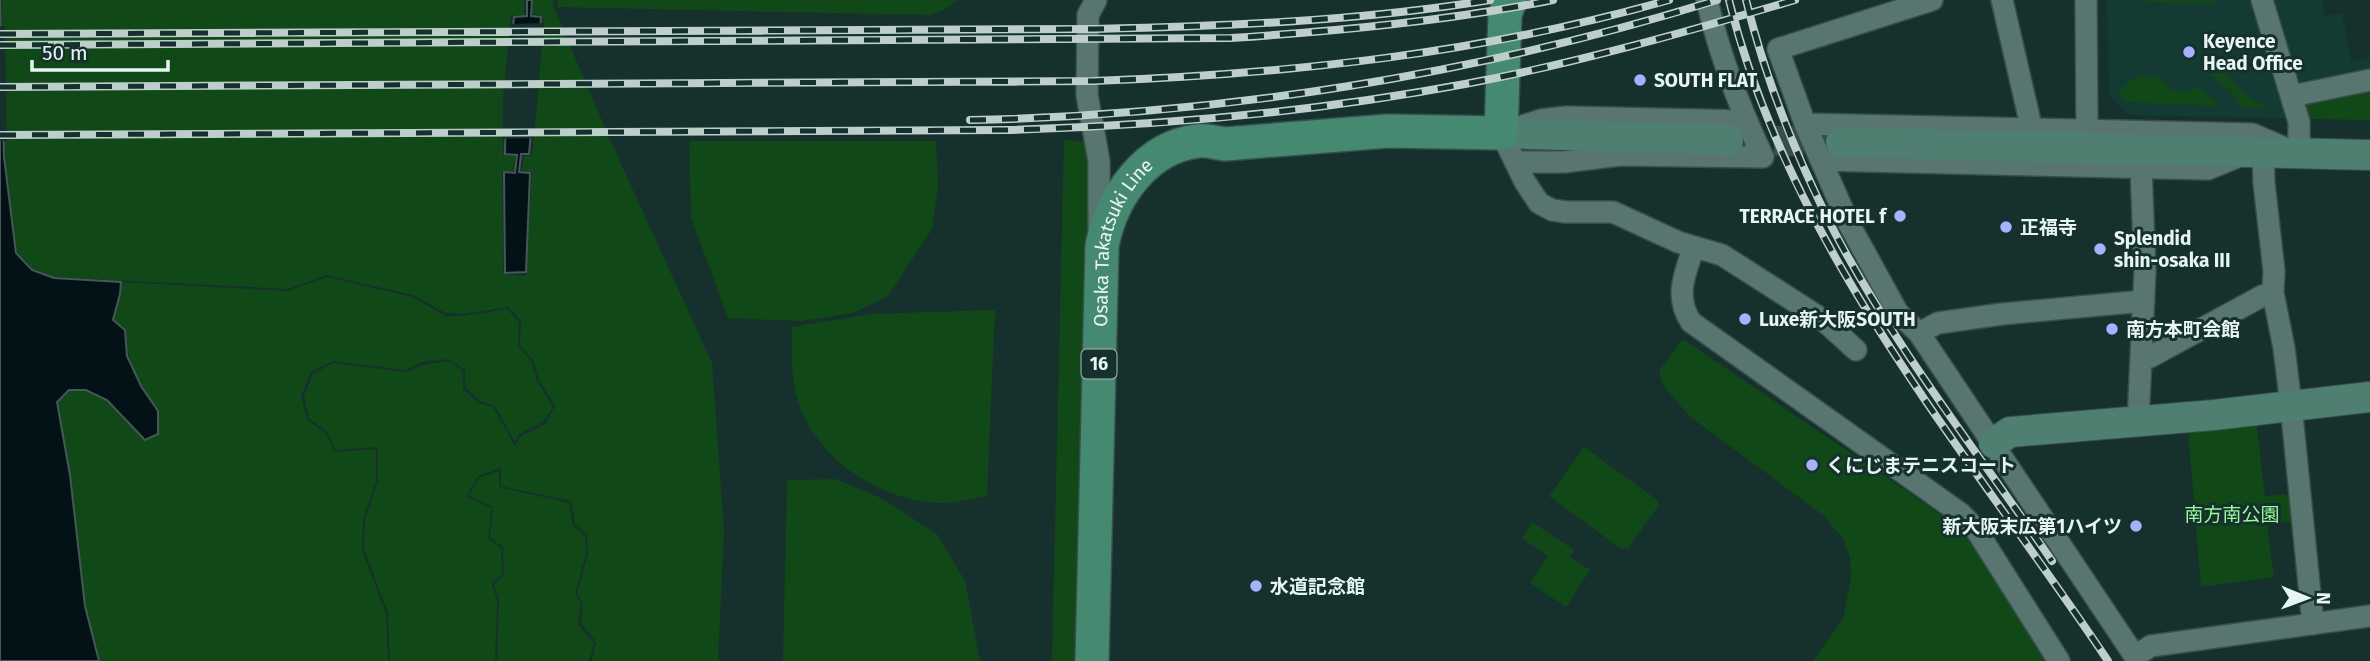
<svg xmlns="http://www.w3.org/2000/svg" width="2370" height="661" font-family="'Fira Sans','Noto Sans JP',sans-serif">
	<rect width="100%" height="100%" fill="#16312d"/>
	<path fill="#143a34" d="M2107,0h149l32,118 -159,-3 -20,-20z
		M2267,0h56l1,16 18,-3 9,48 19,-3v16l-76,14z"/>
	<path fill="#114817" d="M2,0h522v15l-13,1 -8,82v57l12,1 -1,15h-12l1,103 23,2 6,-104 -10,-2 2,-14h8l11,-141 -11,-1 1,-14h20v6l58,136 101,221 12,167 -6,131h-126l4,-19 -15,-19 2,-20 -6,-10 11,-39 -1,-20 -12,-10 -4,-23 -70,-15v-18l-23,8 -12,21 25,11 -3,31 13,9 1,26 -10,10 5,17 -2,60h-105l-2,-48 -24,-64 1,-29 13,-39v-34l-43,3 -8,-19 -18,-12 -5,-23 9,-22 20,-11 74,9 15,-7 27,-4 14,10v18l15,14 15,4 22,39 6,-10 24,-12 10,-18 -16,-26 -5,-18 -14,-18 1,-23 -13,-14 -45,7 -17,-1 -33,-18 -87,-20 -38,14 -234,-12 -22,-8 -15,-17 -13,-95z
		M558,0h400l-14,10 -14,5 -372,-8z
		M2144,0h70v3l-68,-1z
		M2203,56h13c13,24 30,47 58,52l-33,-1c-8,-23 -35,-26 -38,-51z
		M2135,77h23l16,14h10l16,-3 20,18 -92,-4 -11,-10z
		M2370,86v34l-60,-1 -6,-5 -3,-10z
		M1064,140l27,2 -9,519h-30z
		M689,141h247l2,46 -6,42 -44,67 -35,17 -51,8 -74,-3 -37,-101z
		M327,277l85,20 34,19h18l43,-7 12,13 -1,23 14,18 5,18 16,26 -10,15 -24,12 -4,8 -20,-36 -15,-5 -15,-14v-17l-16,-11 -28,3 -14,8 -74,-9 -22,11 -10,24 6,24 19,13 8,19 42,-3v32l-13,38 -1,31 24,64 2,47h-289l-14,-55 -15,-131 -13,-73 12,-12h17l21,10 38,39 13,-28c-19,-30 -30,-44 -33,-81l-12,-10 7,-26 1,-12 167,9z
		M995,310l-8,186c-14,2 -29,7 -43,7 -59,0 -123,-40 -144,-96 -10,-25 -8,-54 -8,-80l78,-13z
		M1683,339l291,198 79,124h-240l30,-42 8,-42 -1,-19 -6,-18 -21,-25 -134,-99 -26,-31 -4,-14z
		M2256,421l9,75 29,-2 2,27 -29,4 7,52 -73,10 -13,-158z
		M1584,447l72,52 3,6 -31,43h-8l-71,-52z
		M499,471v16l70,16 4,23 12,9 1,19 -11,39 6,11 -3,20 16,19 -5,18h-92l2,-60 -5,-16 10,-10 -1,-28 -13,-9 3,-31 -24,-11 10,-18z
		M835,479l46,19 56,36 28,47 15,80h-197l4,-181z
		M1532,522l42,28 -4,7 20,13 -24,37 -36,-24 18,-27 -26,-18z"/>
	<path fill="#031217" stroke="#475659" stroke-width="2" d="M0,0l4,157 12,96 16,17 22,8 67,4 -1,12 -7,26 12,10 2,26 14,30 17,25v23l-13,6 -38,-40 -21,-10h-17l-12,12 13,73 15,131 14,55h-99z
		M527,0h5l-1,16 10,1 -12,137h-8l-2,18 11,1 -4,99 -21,1 -1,-101 11,1 2,-18 -12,-1 1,-56 8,-81 13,-1z"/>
	<path fill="#16312d" d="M544,23l-10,115 -32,1 8,-115z
		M0,26h5l2,115h-7z"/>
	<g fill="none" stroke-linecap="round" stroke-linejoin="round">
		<path stroke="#354e4b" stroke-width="30" stroke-dasharray="30 15" stroke-linecap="butt" d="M1729,140l111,2"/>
		<defs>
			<path id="street" d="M1096,0l-8,15 -1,80 12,66v68
				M1932,0l-154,49 27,75 44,100 49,89 21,20 219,328
				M2002,0l27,117 -1,13
				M2086,0l1,131
				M2292,96l78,-16
				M1746,121l-180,-4 -25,3 -40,13 24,49 14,21 13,7 14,2h47l65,30 44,13 100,64 34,31
				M1805,124l447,10 47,20v-32l-37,-122
				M2263,153l1,30 10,88 -1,22 11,55 7,57 22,219
				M1821,160l387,9 32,-13
				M1515,162h49l56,-7 143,2c-24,-51 -44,-103 -56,-157
				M1694,247c-9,26 -20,49 -3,75l269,191 15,15 84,133
				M1919,333l19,-10 64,-9 142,-13
				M2141,358l9,-1 112,-61 11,-3
				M2138,422l7,-152 -4,-102
				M2135,656l16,-10 219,-30"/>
			<path id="secondary" d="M1501,133l227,7
				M1841,142l529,13
				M1994,443l16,-11 204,-17 156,-18"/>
			<g id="primary">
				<path id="s1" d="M1092,661l10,-415c9,-48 43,-99 96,-105 9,-1 18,2 27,3l163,-13 113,2 4,-118 5,-15"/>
			</g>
		</defs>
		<use href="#street" stroke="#374e4a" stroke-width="24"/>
		<use href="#secondary" stroke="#374e4a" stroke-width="32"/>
		<use href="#primary" stroke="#374e4a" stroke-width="36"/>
		<use href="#street" stroke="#587570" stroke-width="21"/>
		<use href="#secondary" stroke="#4f7f71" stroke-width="30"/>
		<use href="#primary" stroke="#468971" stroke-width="33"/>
		<defs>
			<path id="rail" d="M1729,0c62,251 238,450 379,661
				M1746,0c20,81 51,159 89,233 61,116 144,221 217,328
				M0,34l1095,-5c133,-3 264,-8 395,-29
				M0,45l1231,-7c108,-7 215,-17 322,-38
				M0,87l1093,-6c195,-7 388,-27 576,-81
				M970,120c252,-5 506,-45 747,-120
				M0,135l1005,-5c154,-4 309,-18 460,-46 112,-21 221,-52 330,-84"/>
		</defs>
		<use href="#rail" stroke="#bdcecb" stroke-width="8"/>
		<use href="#rail" stroke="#16312d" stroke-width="5" stroke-dasharray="16" stroke-linecap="butt"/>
	</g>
	<g fill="#a7b1fc" stroke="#16312d" stroke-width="2.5">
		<circle cx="2189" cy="52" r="7"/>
		<circle cx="1640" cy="80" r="7"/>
		<circle cx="1900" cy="216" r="7"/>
		<circle cx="2006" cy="227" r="7"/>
		<circle cx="2100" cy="249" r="7"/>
		<circle cx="1745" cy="319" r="7"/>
		<circle cx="2112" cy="329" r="7"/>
		<circle cx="1812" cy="465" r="7"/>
		<circle cx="2136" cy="526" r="7"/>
		<circle cx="1256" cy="586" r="7"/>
	</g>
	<g text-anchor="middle" stroke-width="6" stroke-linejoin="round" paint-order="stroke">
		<rect fill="#16312d" stroke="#a8bab7" stroke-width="2" x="1081.5" y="349.5" width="35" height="29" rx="5"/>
		<g font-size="18" font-weight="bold" fill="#e6f5f2">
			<text x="1099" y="370">16</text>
		</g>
		<g font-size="19" font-weight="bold" fill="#e6f5f2" stroke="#16312d" text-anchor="start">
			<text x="2203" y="48">Keyence<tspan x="2203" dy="22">Head Office</tspan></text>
			<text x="1654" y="87">SOUTH FLAT</text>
			<text x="1886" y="223" text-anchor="end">TERRACE HOTEL f</text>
			<text x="2020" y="234">正福寺</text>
			<text x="2114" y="245">Splendid<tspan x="2114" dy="22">shin-osaka III</tspan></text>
			<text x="1759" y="326">Luxe新大阪SOUTH</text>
			<text x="2126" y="336">南方本町会館</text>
			<text x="1826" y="472">くにじまテニスコート</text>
			<text x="2122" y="533" text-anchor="end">新大阪末広第1ハイツ</text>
			<text x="1270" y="593">水道記念館</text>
		</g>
		<g font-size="19" fill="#e6f5f2" stroke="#16312d">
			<text dy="7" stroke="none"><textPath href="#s1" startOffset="424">Osaka Takatsuki Line</textPath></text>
		</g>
		<g font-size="19" fill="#99f99c" stroke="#16312d">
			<text x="2232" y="521">南方南公園</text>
		</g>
	</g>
	<g transform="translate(2307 598) rotate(91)" stroke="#16312d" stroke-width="5" paint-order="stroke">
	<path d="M0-5L12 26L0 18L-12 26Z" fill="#e6f5f2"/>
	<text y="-10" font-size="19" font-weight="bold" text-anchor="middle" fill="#e6f5f2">N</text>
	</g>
	<path d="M32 60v10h136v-10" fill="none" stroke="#e6f5f2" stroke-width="3.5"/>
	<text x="42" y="60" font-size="21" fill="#e6f5f2" stroke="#16312d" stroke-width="5" paint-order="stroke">50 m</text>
</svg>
